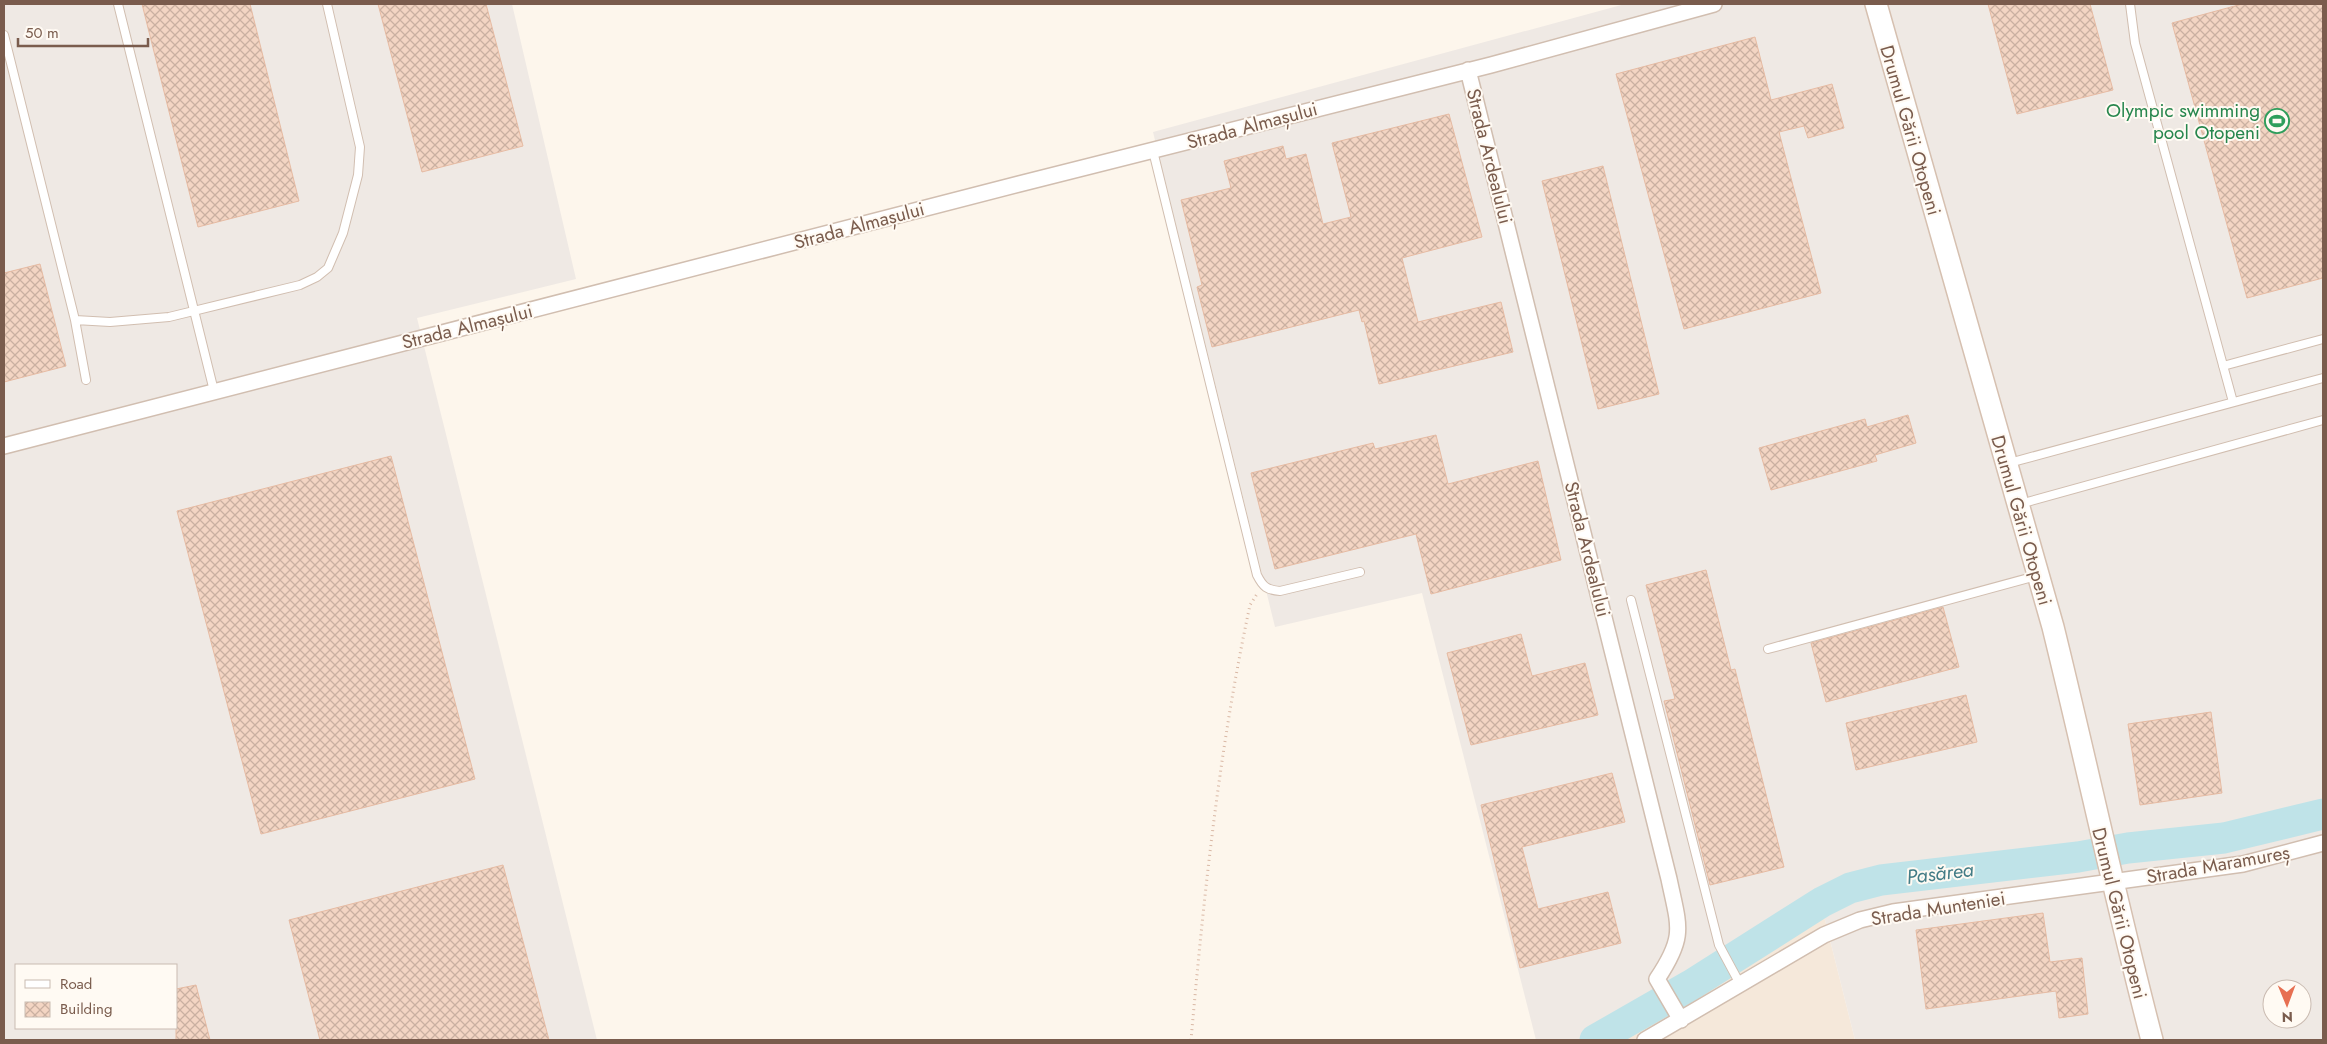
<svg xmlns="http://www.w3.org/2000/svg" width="2327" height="1044" font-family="Jost,sans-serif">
	<defs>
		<pattern id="building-cross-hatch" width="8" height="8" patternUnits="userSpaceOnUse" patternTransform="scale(1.25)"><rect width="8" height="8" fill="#f3d5c3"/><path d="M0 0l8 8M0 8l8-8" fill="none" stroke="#cab0a1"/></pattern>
	</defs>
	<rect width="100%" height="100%" fill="#fdf6ec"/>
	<path fill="#f5e8da" d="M1824,916l31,124h-235l119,-69z"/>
	<path fill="#efe9e4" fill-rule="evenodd" d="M4,4h508l64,275 -159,39 180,722h-593zM16,965h160v63h-160z
		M1625,4h698v1036h-468l-31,-124 -85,55 -119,69h-84l-114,-447 -147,34 -122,-495zM2272,989h30v30h-30z"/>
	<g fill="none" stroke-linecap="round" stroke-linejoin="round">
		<path stroke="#bfe3e8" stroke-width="31" d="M1595,1040l96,-55 131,-83 28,-14 31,-8 197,-23 50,-9 96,-10 99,-24"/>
	</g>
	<path fill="url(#building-cross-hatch)" stroke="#e6bba3" d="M142,4h108l49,197 -101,26z
		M378,4h108l37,142 -101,26z
		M1988,4h102l23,86 -96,24z
		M2242,4h81v274l-76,20 -75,-275z
		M1755,37l16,63 61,-16 12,44 -36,10 -4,-12 -25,6 42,161 -137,36 -68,-255z
		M1449,114l33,123 -80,21 16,64 83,-20 12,50 -134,32 -15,-63 -2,1 -3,-12 -147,37 -15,-60 5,-2 -21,-85 50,-12 -7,-27 59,-15 3,13 20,-5 17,70 28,-7 -19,-74z
		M1603,166l56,228 -61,15 -56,-228z
		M40,264l26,102 -62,16v-109z
		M1908,415l8,28 -41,12 2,6 -106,29 -12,-42 106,-29 2,8z
		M1436,435l12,49 90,-23 23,99 -130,34 -15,-60 -141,35 -24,-96 122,-30 2,6z
		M391,456l84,323 -214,55 -84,-323z
		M1706,570l25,100 4,-1 49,198 -74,18 -46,-184 11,-2 -29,-114z
		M1943,607l16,60 -133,35 -15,-59z
		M1521,634l11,42 53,-13 13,52 -127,30 -24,-92z
		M1966,695l11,47 -121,28 -10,-47z
		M2211,712l11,81 -82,12 -12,-81z
		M1612,773l13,49 -103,25 16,62 70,-17 13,51 -101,25 -39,-163z
		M503,865l46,175h-229l-31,-120z
		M2043,913l7,49 32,-4 6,56 -29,4 -3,-27 -130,18 -10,-79z
		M196,985l14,55h-34v-51z"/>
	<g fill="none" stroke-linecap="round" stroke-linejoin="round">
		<defs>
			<path id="service" d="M118,4l96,387
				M2130,4l5,39 98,359
				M4,35l71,285 11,60
				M1153,151l104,424c6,12 10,15 23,16l80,-19
				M75,320l35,2 59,-5 131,-32 17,-8 11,-9 15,-35 15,-58 2,-28 -33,-143
				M2223,366l100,-27
				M2009,463l314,-85
				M2020,504l303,-84
				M1631,600l88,345 21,39
				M1768,649l268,-73"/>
			<path id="minor" d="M1468,70l201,809c10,48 17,57 -12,100l24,41
				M4,446l1015,-262 472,-119 223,-61
				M1645,1040l179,-105 36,-15 33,-8 350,-48 80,-21"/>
			<path id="secondary" d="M1876,4l177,623c34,138 63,276 99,413"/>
		</defs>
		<use href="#service" stroke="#d1beb0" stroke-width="10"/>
		<use href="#minor" stroke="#d1beb0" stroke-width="18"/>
		<use href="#secondary" stroke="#d6c0b0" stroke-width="24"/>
		<path stroke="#d9b8a5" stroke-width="3" stroke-dasharray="1 4" stroke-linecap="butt" d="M1191,1040c13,-146 28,-291 59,-435l7,-11"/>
		<use href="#service" stroke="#fff" stroke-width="8"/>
		<use href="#minor" stroke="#fff" stroke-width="15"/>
		<use href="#secondary" stroke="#fff" stroke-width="21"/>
	</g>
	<defs>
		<symbol id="stadium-ring" viewBox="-11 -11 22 22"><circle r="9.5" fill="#fffaf3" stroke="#2e9e5b" stroke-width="1.5"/><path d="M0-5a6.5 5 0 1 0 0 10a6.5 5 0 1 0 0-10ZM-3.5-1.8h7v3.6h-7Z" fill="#2e9e5b"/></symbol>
	</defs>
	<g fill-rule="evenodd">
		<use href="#stadium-ring" x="2263" y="107" width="28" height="28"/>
	</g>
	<g text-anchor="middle" stroke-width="4" stroke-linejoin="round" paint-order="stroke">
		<g font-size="19" fill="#27864d" stroke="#fffaf3" text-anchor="end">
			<text x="2260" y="117">Olympic swimming<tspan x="2260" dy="22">pool Otopeni</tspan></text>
		</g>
		<g font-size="19" fill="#7a5c4d" stroke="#fffaf3">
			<text transform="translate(1252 125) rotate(-15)" y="7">Strada Almașului</text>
			<text transform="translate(1911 130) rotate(74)" y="7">Drumul Gării Otopeni</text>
			<text transform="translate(1490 156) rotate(76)" y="7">Strada Ardealului</text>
			<text transform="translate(859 225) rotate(-15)" y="7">Strada Almașului</text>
			<text transform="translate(467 326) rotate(-14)" y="7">Strada Almașului</text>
			<text transform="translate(2022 520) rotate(74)" y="7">Drumul Gării Otopeni</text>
			<text transform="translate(1588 549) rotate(76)" y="7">Strada Ardealului</text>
			<text transform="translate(2218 864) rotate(-10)" y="7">Strada Maramureș</text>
			<text transform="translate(1938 908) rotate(-9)" y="7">Strada Munteniei</text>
			<text transform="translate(2120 913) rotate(76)" y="7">Drumul Gării Otopeni</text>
		</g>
		<g font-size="20" font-style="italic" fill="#437c86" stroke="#fffaf3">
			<text transform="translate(1940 873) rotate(-7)" y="7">Pasărea</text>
		</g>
	</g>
	<rect width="2327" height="1044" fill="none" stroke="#7a5c4d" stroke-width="10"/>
	<rect x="15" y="964" width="162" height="65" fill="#fffaf3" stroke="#cabbb1"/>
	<rect x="25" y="980" width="25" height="8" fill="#ffffff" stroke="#cabbb1"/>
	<text x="60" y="989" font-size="15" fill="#7a5c4d">Road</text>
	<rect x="25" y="1002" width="25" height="15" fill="url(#building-cross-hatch)" stroke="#cabbb1"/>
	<text x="60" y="1014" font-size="15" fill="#7a5c4d">Building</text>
	<g transform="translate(2287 1004) rotate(179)"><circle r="24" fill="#fffaf3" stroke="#cabbb1"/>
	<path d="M0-4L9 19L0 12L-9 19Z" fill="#e76f51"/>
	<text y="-8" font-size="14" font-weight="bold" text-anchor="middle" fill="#7a5c4d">N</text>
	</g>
	<path d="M18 38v8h130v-8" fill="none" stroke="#7a5c4d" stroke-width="2.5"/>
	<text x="25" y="38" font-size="15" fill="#7a5c4d" stroke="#fffaf3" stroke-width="4" paint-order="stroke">50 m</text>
</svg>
